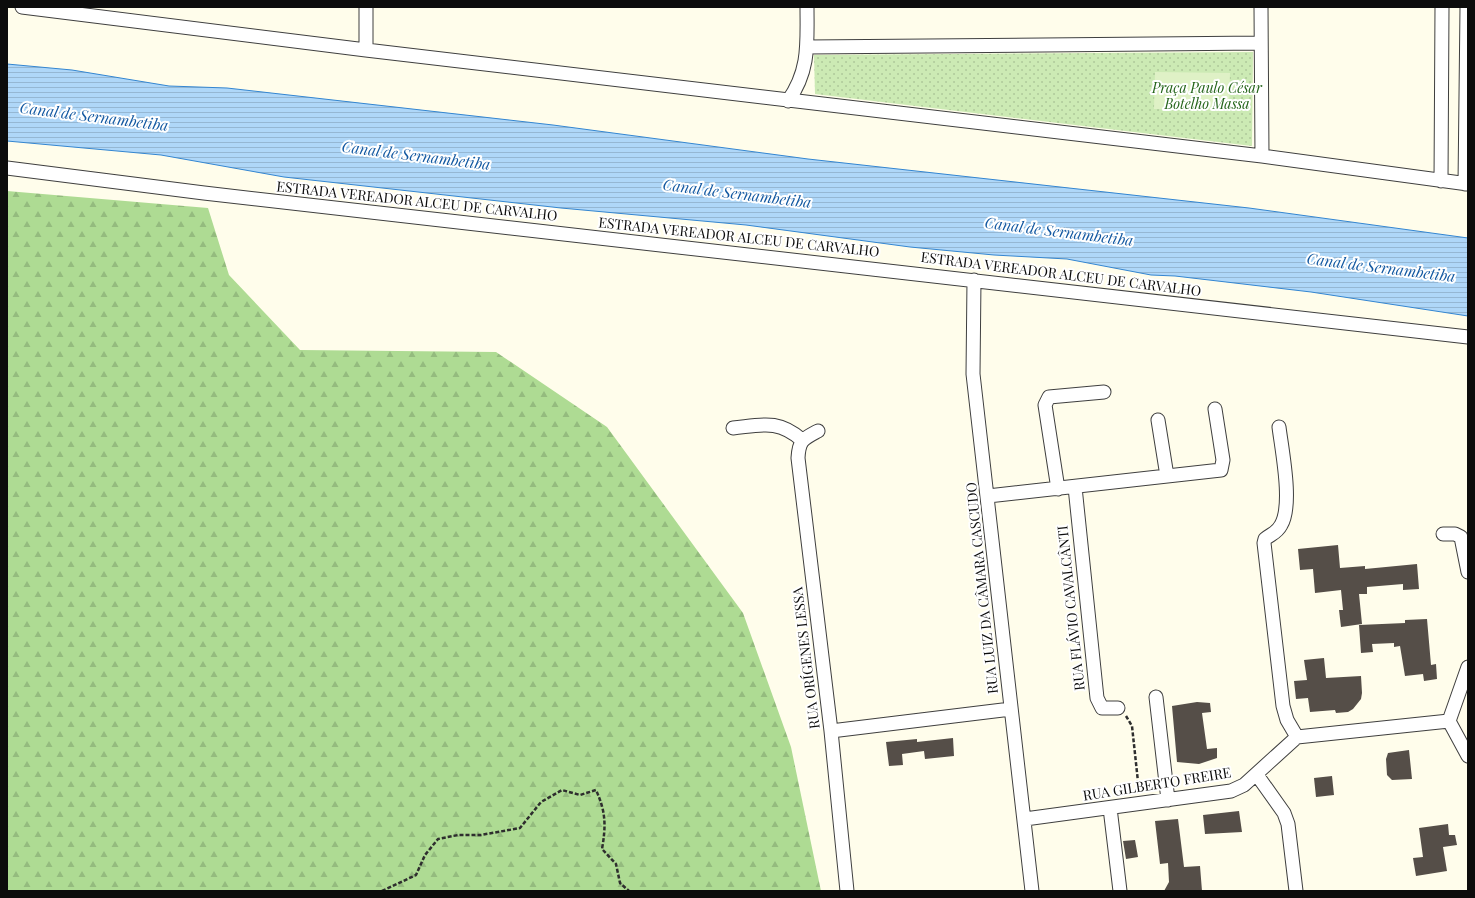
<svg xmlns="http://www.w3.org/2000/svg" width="1475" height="898" font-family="'Playfair Display',serif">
	<defs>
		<pattern id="forest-firs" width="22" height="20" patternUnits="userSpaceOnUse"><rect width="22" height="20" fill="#aedb93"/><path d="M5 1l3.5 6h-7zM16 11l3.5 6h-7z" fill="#94bb7e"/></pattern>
		<pattern id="park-dots" width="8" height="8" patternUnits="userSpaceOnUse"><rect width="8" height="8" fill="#cceab4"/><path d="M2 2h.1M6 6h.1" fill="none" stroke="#aec89a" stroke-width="1.8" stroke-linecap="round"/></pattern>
		<pattern id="water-rules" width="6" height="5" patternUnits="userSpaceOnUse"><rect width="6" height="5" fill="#afd7f8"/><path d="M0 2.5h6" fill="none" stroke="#95b7d3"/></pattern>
	</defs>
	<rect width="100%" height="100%" fill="#fffdeb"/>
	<path fill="url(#forest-firs)" d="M7,191l201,17 21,67 71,75 196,2 111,75 136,186 48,134 30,144h-814z"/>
	<path fill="url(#park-dots)" d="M1253,52l-1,94 -437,-52 -1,-39z"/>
	<path fill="#dff1c6" d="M1155,72l75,1 -1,37 -75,-1z"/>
	<path fill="url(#water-rules)" stroke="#3486d1" d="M7,64l65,6 97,16 58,2 326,37 255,34 441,49 219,30v78l-157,-24 -136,-16 -24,-1 -84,-16 -73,-4 -84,-8 -164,-22 -185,-17 -277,-31 -123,-22 -154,-14z"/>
	<path fill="#554e48" d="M1338,545l2,23 25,-2v3l52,-5 2,25 -16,1v-6l-36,3v7h-8l3,30 -21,3 -2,-17h4l-2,-20 -26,3 -2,-24 -13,1 -2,-21z
		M1427,619l4,46 5,-1 1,15 -13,2 -1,-7 -18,2 -5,-30 -6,1v-4l-22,1 1,8 -12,1 -2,-28 46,-2v-3z
		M1324,658l2,20 35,-2 1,17 -1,6 -8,10 -5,3 -12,1 -1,-3 -25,2 -2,-14 -12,1 -2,-18 13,-1 -3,-20z
		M1197,702l13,1 1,9 -9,1 5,36 10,-1v10l-18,6 -22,-2 -5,-56z
		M953,738l1,18 -29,3 -1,-8 -22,3 1,11 -14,1 -3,-24 31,-3v3z
		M1409,750l3,29 -20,1 -5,-5 -1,-16 2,-6z
		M1332,776l2,19 -18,2 -2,-19z
		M1239,811l3,21 -37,2 -2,-19z
		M1178,819l6,48 16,-1 2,25h-38l5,-9 -1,-19 -8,1 -5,-43z
		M1448,824l1,11h6l2,10 -14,2 4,24 -31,5 -3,-18 10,-1 -4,-29z
		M1135,840l3,17 -12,2 -3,-18z"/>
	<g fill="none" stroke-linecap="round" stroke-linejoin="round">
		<defs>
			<path id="minor" d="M22,7l344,43 896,106 206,28
				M1261,7l1,149
				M807,47l454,-4
				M366,50v-43
				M788,101c22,-31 19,-58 19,-94
				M7,168l197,25 1264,144
				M1441,181l1,-174
				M1465,184l2,-177
				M974,280l-1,94 59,517
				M1158,420l9,56
				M1279,427c3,24 14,78 2,98 -4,8 -10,9 -16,14l-1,4 19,163 4,14 10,17
				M733,428c29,-3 45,-9 69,12
				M818,431c-15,8 -19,9 -20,27l33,273 16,160
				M1075,487l22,211 5,10h16
				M1058,489l-13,-84 4,-8 55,-5
				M988,496l233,-26 2,-10 -8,-51
				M1443,534h12l6,3 7,35
				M1156,697l12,103
				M1449,721l19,-54
				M831,731l180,-22
				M1257,775l27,38 4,11 8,67
				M1110,808l10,83
				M1025,819l206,-28 13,-6 53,-48 152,-16 19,35"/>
		</defs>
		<use href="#minor" stroke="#3f3f3f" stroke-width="15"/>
		<path stroke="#2e2e2e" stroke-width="2.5" stroke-dasharray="4 2" stroke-linecap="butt" d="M1126,716l6,10 7,65
			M382,891l34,-16 9,-20 13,-16 20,-4h23l39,-7 21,-26 21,-12 18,5 16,-5c10,22 10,36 6,59l14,15 4,19 9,8"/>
		<use href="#minor" stroke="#fff" stroke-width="13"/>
	</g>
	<g text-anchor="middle" stroke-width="4" stroke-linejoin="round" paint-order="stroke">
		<g font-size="14" font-style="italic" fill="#25651b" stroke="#fff">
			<text x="1207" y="93">Praça Paulo César<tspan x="1207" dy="16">Botelho Massa</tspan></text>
		</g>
		<g font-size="14" fill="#0c0c0c" stroke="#fff">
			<text transform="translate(417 201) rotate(6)" y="5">ESTRADA VEREADOR ALCEU DE CARVALHO</text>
			<text transform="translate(739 237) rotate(6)" y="5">ESTRADA VEREADOR ALCEU DE CARVALHO</text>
			<text transform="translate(1061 274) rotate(7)" y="5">ESTRADA VEREADOR ALCEU DE CARVALHO</text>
			<text transform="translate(982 588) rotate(-96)" y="5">RUA LUIZ DA CÂMARA CASCUDO</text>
			<text transform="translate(1071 608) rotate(-96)" y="5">RUA FLÁVIO CAVALCÂNTI</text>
			<text transform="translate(806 658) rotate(-97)" y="5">RUA ORÍGENES LESSA</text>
			<text transform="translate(1157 784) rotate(-9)" y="5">RUA GILBERTO FREIRE</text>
		</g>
		<g font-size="15" font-style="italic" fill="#1258a1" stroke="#fff">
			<text transform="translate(94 117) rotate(7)" y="5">Canal de Sernambetiba</text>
			<text transform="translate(416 156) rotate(7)" y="5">Canal de Sernambetiba</text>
			<text transform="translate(737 194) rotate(7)" y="5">Canal de Sernambetiba</text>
			<text transform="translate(1059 232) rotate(7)" y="5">Canal de Sernambetiba</text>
			<text transform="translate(1381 268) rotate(7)" y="5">Canal de Sernambetiba</text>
		</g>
	</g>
	<rect width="1475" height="898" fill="none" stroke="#0c0c0c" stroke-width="16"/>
</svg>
